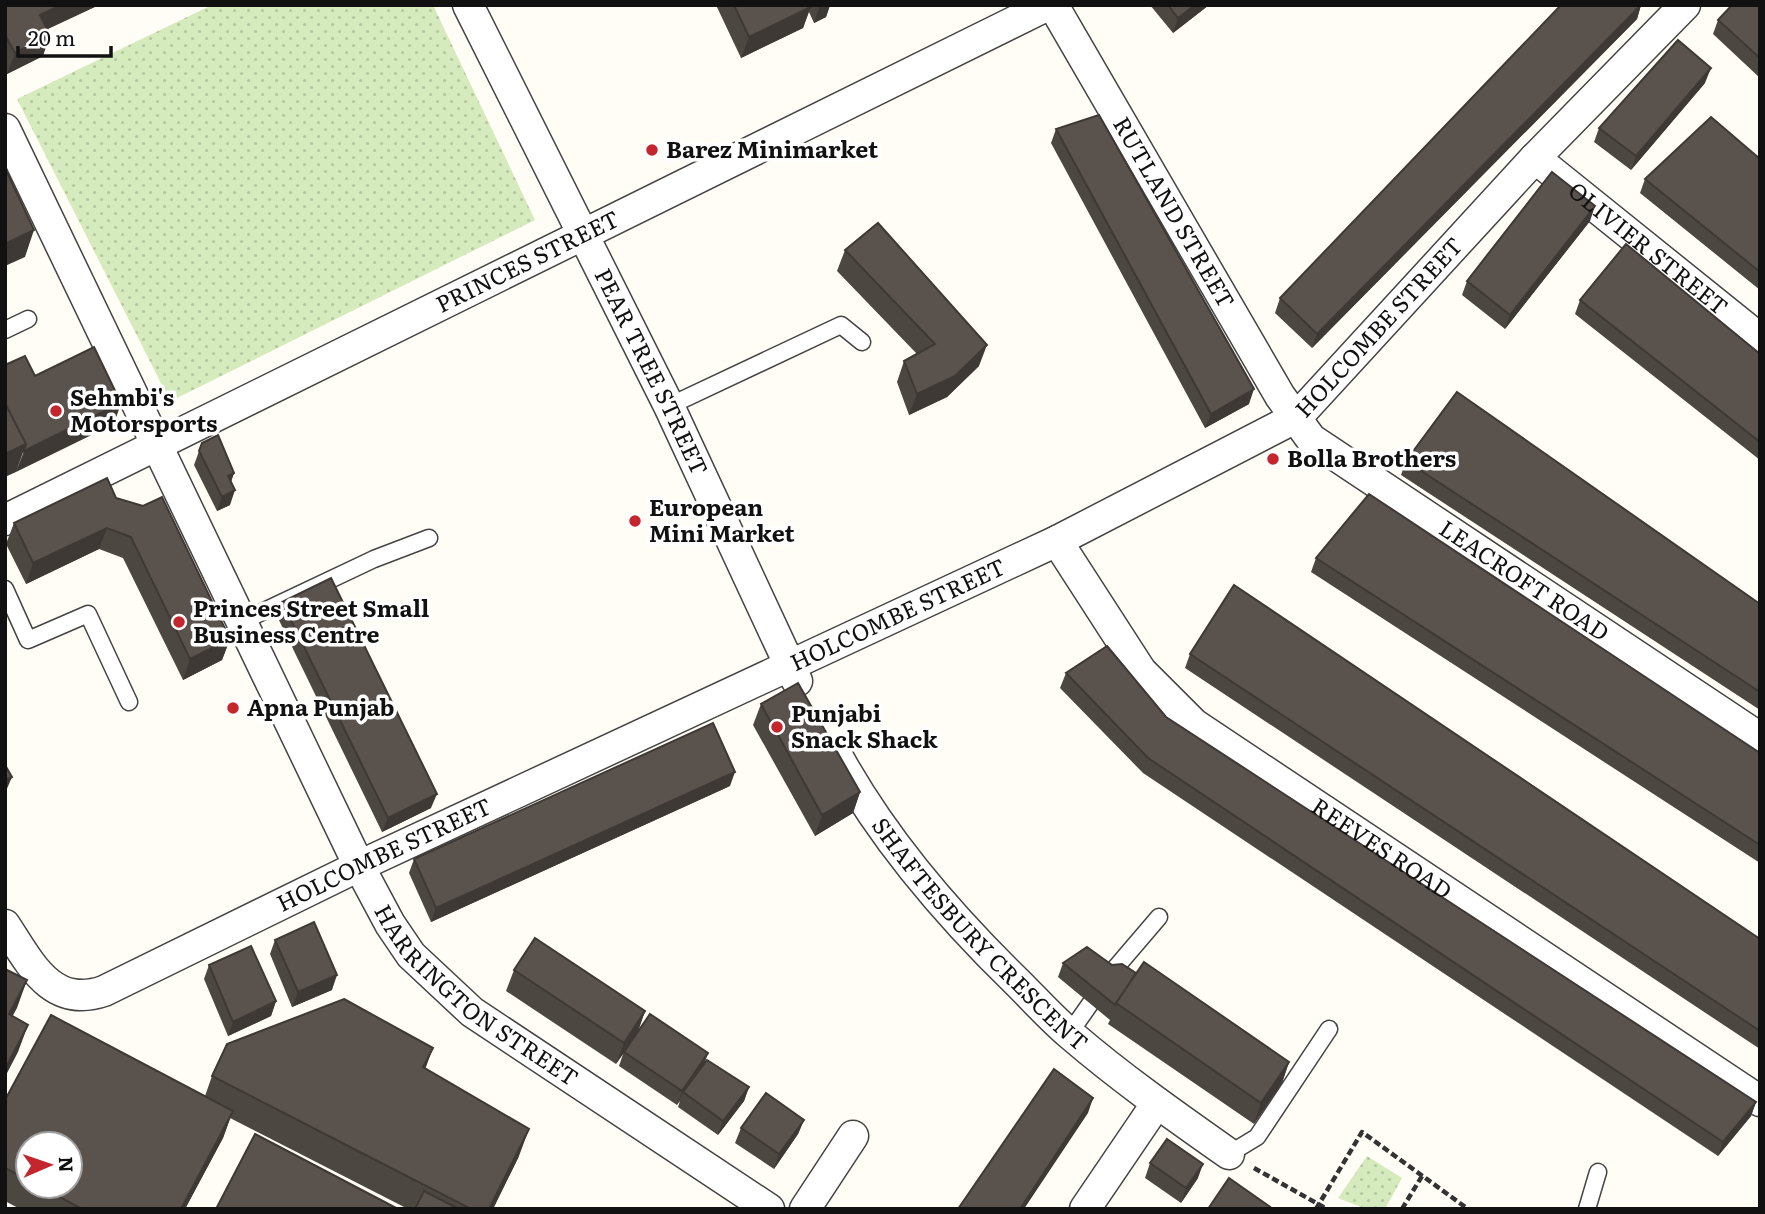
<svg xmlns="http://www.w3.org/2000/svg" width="1765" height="1214" font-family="Literata,serif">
	<defs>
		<pattern id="grass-dots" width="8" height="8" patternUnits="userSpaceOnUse" patternTransform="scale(1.75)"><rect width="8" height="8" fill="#d5ebbd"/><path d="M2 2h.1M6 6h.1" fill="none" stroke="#b6c8a1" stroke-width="1.8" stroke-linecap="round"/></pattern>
	</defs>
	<rect width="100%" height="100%" fill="#fffdf5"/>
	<path fill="url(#grass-dots)" d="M212,5h221l102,215 -358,178 -10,-3 -150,-296z
		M1367,1156l35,22 -17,31h-19l-28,-11z"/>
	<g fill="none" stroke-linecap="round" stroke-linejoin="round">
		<defs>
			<path id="lane" d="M5,330l23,-11
				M669,406l172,-81 21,17
				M5,589l23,51 60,-26 41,88
				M243,621l131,-62 55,-21
				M1106,979l53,-62
				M1069,1034l21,-30
				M1229,1154l28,-17 72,-108
				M1587,1209l11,-37"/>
			<g id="street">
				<path id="s1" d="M468,5l201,401 128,275"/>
				<path id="s2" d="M1053,5l227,391 31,43 449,299"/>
				<path id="s3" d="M5,129l354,737 31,58 21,31 61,57 297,197"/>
				<path id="s4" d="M1535,158l225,181"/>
				<path id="s5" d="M5,520l1043,-515"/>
				<path id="s6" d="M1057,541l84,130 53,53 566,377"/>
				<path id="s7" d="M839,759c46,83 111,158 179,224 17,17 34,36 53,52 50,43 104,81 158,119"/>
				<path id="s8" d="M5,925c25,38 46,84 99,66l255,-125 698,-325 240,-124 238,-259 150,-153"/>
				<path d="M805,1209l48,-73"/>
				<path d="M1085,1209l72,-106"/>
			</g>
		</defs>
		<use href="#lane" stroke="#444" stroke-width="19"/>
		<use href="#street" stroke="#444" stroke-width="33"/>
		<path stroke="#333" stroke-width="4.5" stroke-dasharray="7 3.5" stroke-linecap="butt" d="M1254,1168l73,41
			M1316,1209l46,-77 106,77
			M1402,1209l20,-33"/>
		<use href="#lane" stroke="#fff" stroke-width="16"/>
		<use href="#street" stroke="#fff" stroke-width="30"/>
	</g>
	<path fill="#4d4742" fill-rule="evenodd" d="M5,5h94l-52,24 -4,27 -36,18 -2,-3z
		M716,5h114l-4,12 -12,6 -5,-11 -6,16 -62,30z
		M1150,5h59l-36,28z
		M1641,5l-4,14 -325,329 -37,-35 5,-15z
		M1760,5v73l-47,-44 5,-14z
		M1705,83l-74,87 -37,-28 5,-14z
		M1056,129l193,275 -44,24 -154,-285z
		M1760,159v131l-120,-97 5,-14z
		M1590,221l-85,108 -43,-34 5,-14z
		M845,250l134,116 -32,31 -38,18 -12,-33 7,-21 13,-7 -80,-83z
		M1580,300l180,54v106l-185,-146z
		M202,443l32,30 -3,9 -1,23 -13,6 -23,-46z
		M1406,461l354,143v106l-359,-235z
		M116,498l114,141 -8,21 -39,20 -60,-122 -24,-9 -73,35 -20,-40 8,-21z
		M1316,558l444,195v110l-449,-291z
		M282,602l149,206 -49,24 -105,-216z
		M1190,654l570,285v110l-575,-381z
		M1066,673l100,44 590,385 -5,14 -33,40 -575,-383 -83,-85z
		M761,704l99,88 -7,21 -38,23 -62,-111z
		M730,786l-299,136 -22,-49 5,-14z
		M275,940l57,50 -40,17 -22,-53z
		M1063,963l49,2 24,8 153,89 -7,21 -28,41 -146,-100 2,-4 -52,-43z
		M209,965l67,36 -5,15 -43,20 -24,-57z
		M514,970l131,41 -7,19 67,32 44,25 -5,14 -26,34 -40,-28 2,-6 -3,4 -58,-39 4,-12 -7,10 -110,-73z
		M425,1068l94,88 -26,53h-85l-178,-91 -7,20 -38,71h-165l-15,-8v-101l200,-4 7,-20zM28,1144l42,42h-42z
		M804,1120l-6,14 -24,35 -39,-26 6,-15z
		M1150,1163l48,15 -17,25 -36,-25z"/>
	<path fill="#3f3936" d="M61,5h38l-66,31 7,-21z
		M802,5h9l-8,23 -62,30 8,-21z
		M820,5h10l-4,12 -12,6z
		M1195,5h14l-36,28 5,-15z
		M1641,5l-4,14 -325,329 5,-14z
		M50,35l-7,21 -36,18 8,-21z
		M1711,68l-6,15 -74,87 5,-14z
		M1595,206l-5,15 -85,108 5,-14z
		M34,230l-9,27 -20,9v-22z
		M987,345l-8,21 -32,31 -38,18 8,-21z
		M1254,389l-5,15 -44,24 6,-14z
		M121,403l-7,21 -98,48 8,-21z
		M26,444l-10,28 -11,5v-23z
		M234,473l-5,14 -1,-11z
		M235,490l-5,15 -13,6 5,-14z
		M107,528l-8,21 -73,35 7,-21z
		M230,639l-8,21 -39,20 7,-21z
		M735,772l-5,14 -299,136 5,-14z
		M12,777l-6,14 -1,1v-12z
		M860,792l-7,21 -38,23 7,-21z
		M437,794l-6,14 -49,24 6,-14z
		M337,975l-5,15 -40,17 6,-15z
		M27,980l-10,28 -12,22 4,-16z
		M276,1001l-5,15 -43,20 5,-14z
		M645,1011l-7,21 -22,32 8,-21z
		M28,1025l-10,27 -13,25v-8z
		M433,1048l-10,27v-8z
		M708,1053l-5,15 -20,24 -6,13 5,-14z
		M1289,1062l-7,21 -28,41 7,-21z
		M749,1087l-5,14 -26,34 5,-14z
		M1093,1098l-5,15 -64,96h-4z
		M1756,1102l-5,14 -33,40 5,-14z
		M233,1111l-10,27 -38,71h-4z
		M804,1120l-6,14 -24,35 5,-15z
		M529,1129l-10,27 -26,53h-4z
		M1203,1164l-5,14 -17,25 5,-15z"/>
	<path fill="#5a524d" stroke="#3f3936" stroke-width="2" d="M5,5h56l-21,10 10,20 -35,18 -10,-18z
		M734,5h76l1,2 -62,30z
		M1168,5h27l-17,13z
		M1561,5h80l-324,329 -37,-36z
		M1732,5h28v53l-42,-38z
		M1678,40l33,28 -75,88 -37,-28z
		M1099,115l155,274 -43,25 -155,-285z
		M1711,117l49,42v113l-115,-93z
		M5,168l29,62 -29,14z
		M1552,172l43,34 -85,109 -43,-34z
		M878,223l109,122 -32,31 -38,18 -13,-33 31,-17 -90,-94z
		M1626,244l134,110v88l-180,-142z
		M94,347l27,56 -97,48 2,-7 -21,-41v-38l20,-9 10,20z
		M1457,392l303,212v88l-354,-231z
		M5,403l21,41 -21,10z
		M218,435l16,38 -6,3 7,14 -13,7 -23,-46 3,-8z
		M107,478l9,20 27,8 19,-9 68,142 -40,20 -59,-122 -24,-9 -74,35 -19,-40z
		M1369,494l391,259v92l-444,-287z
		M331,578l106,216 -49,24 -106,-216z
		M1234,585l526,354v92l-570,-377z
		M1107,646l59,71 590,385 -33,40 -575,-384 -82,-85z
		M798,683l62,109 -38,23 -61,-111z
		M713,723l22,49 -299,136 -22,-49z
		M5,765l7,12 -7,3z
		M314,922l23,53 -39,17 -23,-52z
		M535,938l110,73 -21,32 -110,-73z
		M251,946l25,55 -43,21 -24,-57z
		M1087,947l25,18 10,-1 14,9 -21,32 -52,-42z
		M1144,962l145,100 -28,41 -145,-100z
		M5,969l22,11 -18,34 19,11 -23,44z
		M344,999l89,49 -10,19 106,62 -40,80h-18l-259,-133 15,-32z
		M650,1014l58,39 -26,38 -58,-39z
		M51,1015l182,96 -52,98h-99l-43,-23h31v-42h-42v36l-23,-12v-68z
		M707,1060l42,27 -26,34 -40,-29z
		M1054,1069l39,29 -73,111h-62z
		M766,1093l38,27 -25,34 -38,-26z
		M255,1134l143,75h-182z
		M1167,1139l36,25 -17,24 -36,-25z
		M1229,1178l44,31h-65z
		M424,1191l35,18h-44z"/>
	<g fill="#c4262e" stroke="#fff" stroke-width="2.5">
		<circle cx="652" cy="150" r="7"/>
		<circle cx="56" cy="411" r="7"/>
		<circle cx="1273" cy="459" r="7"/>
		<circle cx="635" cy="521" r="7"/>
		<circle cx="179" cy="622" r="7"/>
		<circle cx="233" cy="708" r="7"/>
		<circle cx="777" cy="727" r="7"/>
	</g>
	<g text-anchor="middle" stroke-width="7" stroke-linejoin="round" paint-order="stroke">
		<g font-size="23" font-weight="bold" fill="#111" stroke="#fff" text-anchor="start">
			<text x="666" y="158">Barez Minimarket</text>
			<text x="70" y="406">Sehmbi's<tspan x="70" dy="26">Motorsports</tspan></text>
			<text x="1287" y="467">Bolla Brothers</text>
			<text x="649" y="516">European<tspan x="649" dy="26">Mini Market</tspan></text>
			<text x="193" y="617">Princes Street Small<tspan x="193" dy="26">Business Centre</tspan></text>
			<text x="247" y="716">Apna Punjab</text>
			<text x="791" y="722">Punjabi<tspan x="791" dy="26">Snack Shack</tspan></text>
		</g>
		<g font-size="23" fill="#111" stroke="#fff">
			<text dy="8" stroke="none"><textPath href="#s2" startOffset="240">RUTLAND STREET</textPath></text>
			<text dy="8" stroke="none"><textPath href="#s4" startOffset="145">OLIVIER STREET</textPath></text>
			<text dy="8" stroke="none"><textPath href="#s5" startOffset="583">PRINCES STREET</textPath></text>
			<text dy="8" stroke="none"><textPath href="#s8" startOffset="1577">HOLCOMBE STREET</textPath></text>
			<text dy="8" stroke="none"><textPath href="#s1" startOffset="410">PEAR TREE STREET</textPath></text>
			<text dy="8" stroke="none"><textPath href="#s2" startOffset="761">LEACROFT ROAD</textPath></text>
			<text dy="8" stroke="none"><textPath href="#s8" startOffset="1010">HOLCOMBE STREET</textPath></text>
			<text dy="8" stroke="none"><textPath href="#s6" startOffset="455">REEVES ROAD</textPath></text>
			<text dy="8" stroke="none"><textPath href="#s8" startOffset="443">HOLCOMBE STREET</textPath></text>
			<text dy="8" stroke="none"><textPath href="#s7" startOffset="226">SHAFTESBURY CRESCENT</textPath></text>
			<text dy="8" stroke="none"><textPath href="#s3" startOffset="996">HARRINGTON STREET</textPath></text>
		</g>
	</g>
	<rect width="1765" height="1214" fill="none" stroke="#111111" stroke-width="14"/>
	<g transform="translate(49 1165) rotate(88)"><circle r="33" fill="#ffffff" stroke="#a0a0a0" stroke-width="2"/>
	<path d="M0-5L12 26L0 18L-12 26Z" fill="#c4262e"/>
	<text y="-10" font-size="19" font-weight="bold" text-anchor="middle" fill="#111111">N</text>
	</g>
	<path d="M18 46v10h93v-10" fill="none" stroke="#111111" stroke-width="3.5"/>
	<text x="28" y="46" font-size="21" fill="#111111" stroke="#ffffff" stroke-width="5" paint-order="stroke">20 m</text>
</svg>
